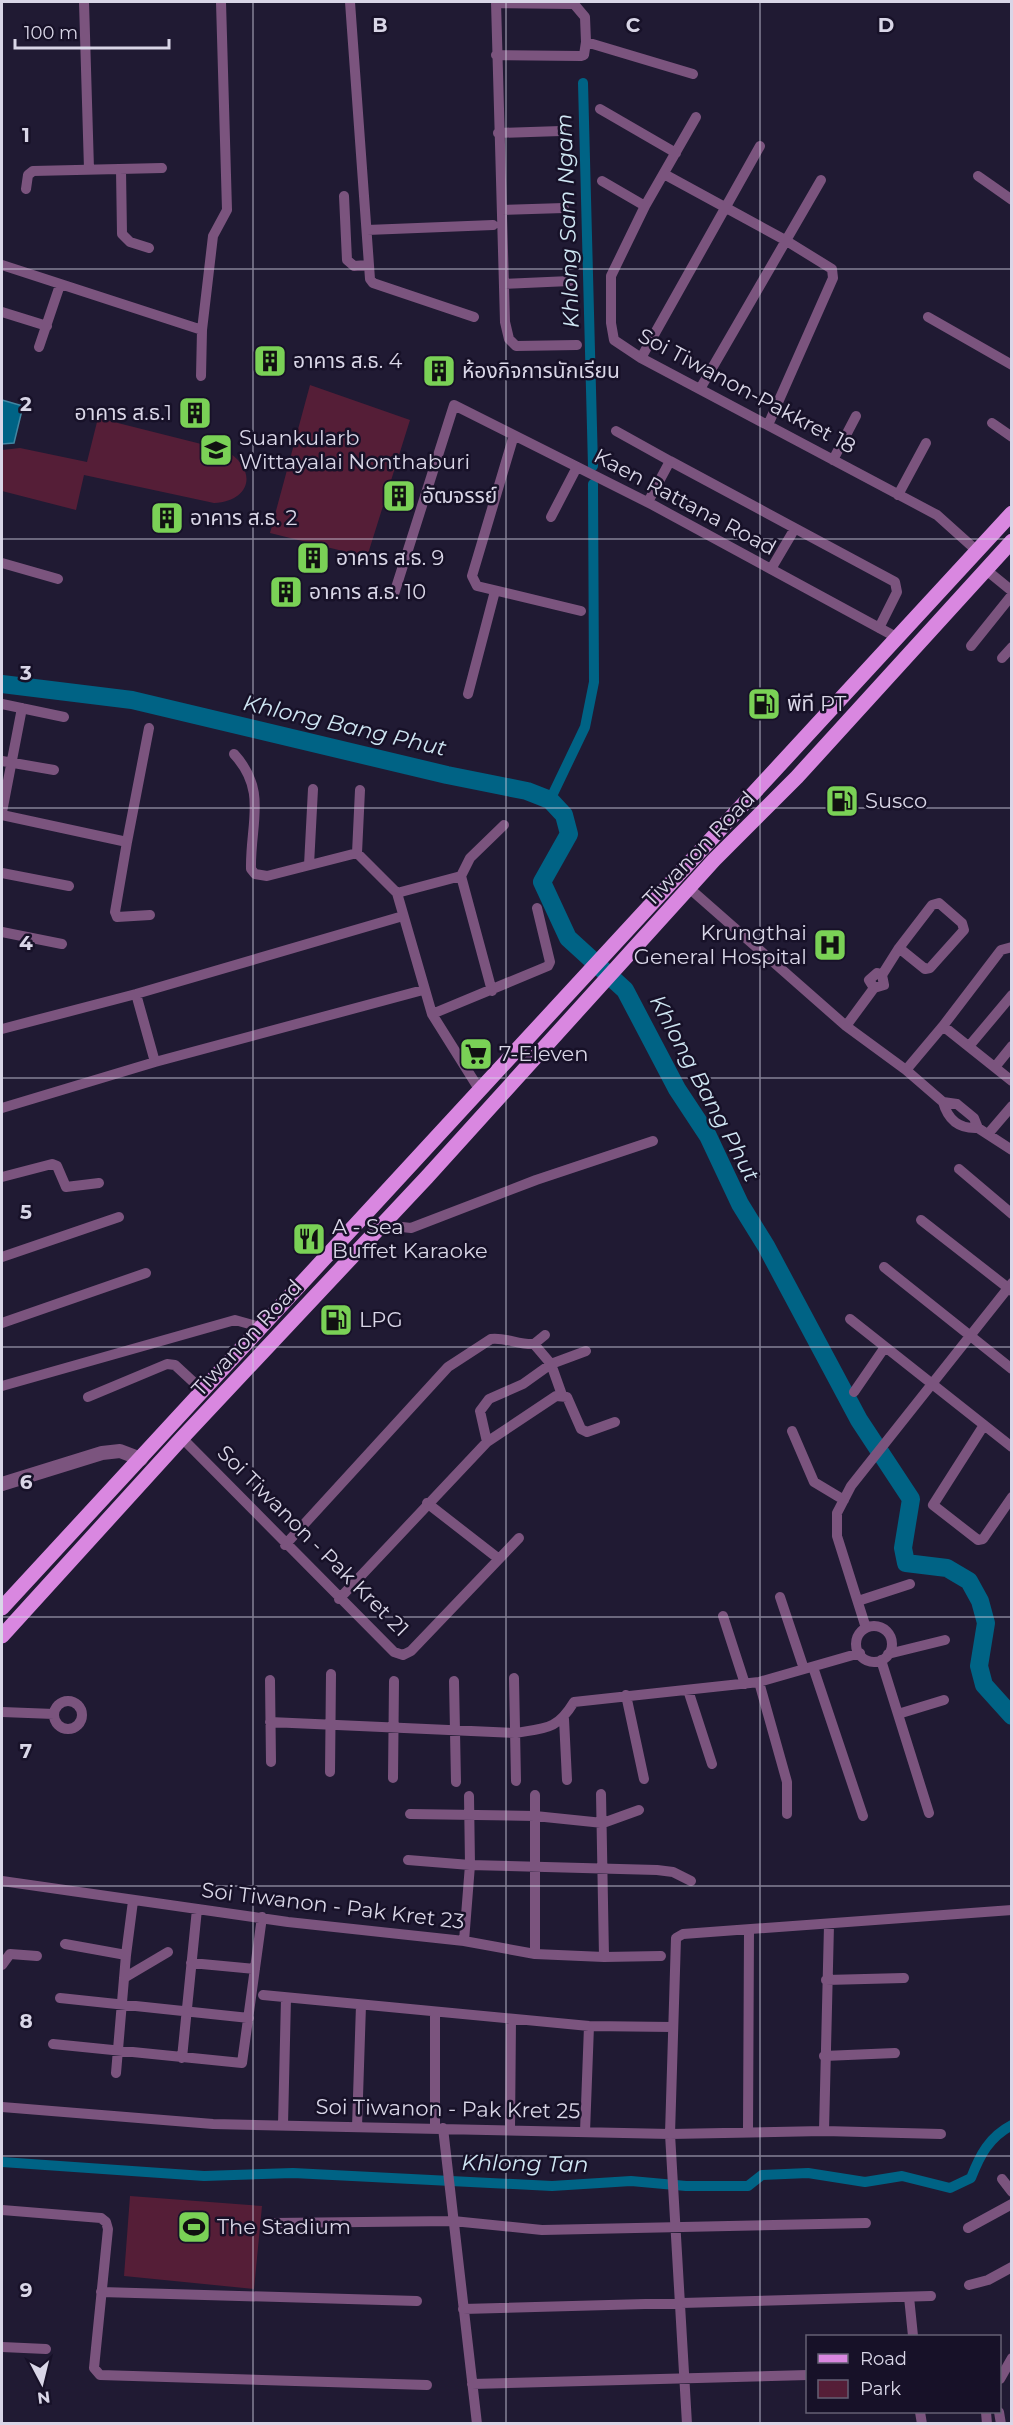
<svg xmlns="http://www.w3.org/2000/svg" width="1013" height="2425" font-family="Montserrat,'Noto Sans Thai',sans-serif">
	<rect width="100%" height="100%" fill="#201a33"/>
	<path fill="#551e37" d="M310,385l100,35 -43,137 -97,-24z
		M98,418l127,32c33,19 27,51 -11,53l-130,-28 -8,35 -74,-19v-41l18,-2 67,14z
		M130,2196l132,10 -8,83 -130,-13z"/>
	<path fill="#006385" stroke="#4186a2" stroke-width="1.5" d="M2,400l21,6 -9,37 -12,1z"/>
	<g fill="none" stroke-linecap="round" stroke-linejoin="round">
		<path stroke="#006385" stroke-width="10" d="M583,83l10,383
			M550,800l35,-73 9,-45 -1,-198
			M2,2162l202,14 89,-3 259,13 79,-5 55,5h62l14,-11 46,-2 57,9 37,-6 48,12 21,-10c9,-23 18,-41 41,-53"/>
		<path stroke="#006385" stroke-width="18" d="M2,684l130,16 315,75 80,16 23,9 14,15 5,19 -27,48 26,56 57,52 52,99 31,47 32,68 26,42 93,174 52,79 -8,49 3,15 41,5 22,13 11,20 6,22 -7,43 5,19 28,31"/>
		<path stroke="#7b547e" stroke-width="10" d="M84,2l5,167
			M350,2l20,277 3,4 101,34
			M496,2l9,320 4,17 7,7 61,-1
			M497,3l77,1 11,13 1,25 107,32
			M496,55l85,1 3,-1 2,-13
			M600,109l76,44
			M696,117l-51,89 -34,70v47l3,17 27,18 296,157 39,35
			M498,133l63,-2
			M121,170l1,64 8,8 19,6
			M664,174l121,66 47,29 1,9 -65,147
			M978,176l34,24
			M602,181l43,25
			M26,189l2,-14 5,-4 129,-3
			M344,196l3,64 7,6 14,-1
			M502,210l62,-2
			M367,230l126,-5
			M2,265l200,65
			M504,284l66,-3
			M2,312l45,14
			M928,317l84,48
			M39,347l21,-62
			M641,358l119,-212
			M201,376l1,-46 11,-94 14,-26 -6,-208
			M700,389l121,-209
			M992,423l20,14
			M616,431l54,30 -22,41
			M514,435l-42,141 5,10 104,25
			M833,460l23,-44
			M670,461l225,121 2,10 -18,36
			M898,495l28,-52
			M551,517l26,-50
			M2,563l56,16
			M771,569l23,-39
			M985,569l27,22
			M394,594l60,-189 199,100 243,132
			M971,646l41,-51
			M1002,658l10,-11
			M468,694l27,-103
			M2,704l62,13
			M234,754c34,37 16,69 17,115l4,5 12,2 90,-23 40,40 35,121 47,75
			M2,761l52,9
			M2,812l20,-104
			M2,815l125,27 -12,70 2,5 33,-2
			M127,842l22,-114
			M357,853l3,-63
			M309,865l4,-76
			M2,873l67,13
			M689,888l157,138 60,44 37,32 14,2 17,14 4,10 34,22
			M397,893l64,-17
			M939,903l23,20 2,7 -34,38 -5,1 -26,-21 33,-43z
			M2,932l60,12
			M882,975l17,-27
			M492,991l-31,-115 9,-18 34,-33
			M136,994l19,68
			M432,1014l116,-48 2,-4 -13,-54
			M846,1026l28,-38 10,-3 -2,-10 -5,-2 -8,7 5,8
			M943,1026l58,-76 11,-3
			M2,1029l134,-35 267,-78
			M970,1045l42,-50
			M995,1067l17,-21
			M906,1070l37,-44 69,55
			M943,1102c5,18 16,27 35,26
			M2,1108l153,-46 268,-72
			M988,1134l24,-28
			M959,1169l53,45
			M2,1177l50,-13 5,2 9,21 33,-4
			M385,1220l8,6 18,2 125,-48 117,-39
			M921,1220l91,71
			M2,1257l117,-40
			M884,1267l128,102
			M850,1319l162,128
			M2,1323l144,-50
			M534,1344l17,20 11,31
			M586,1351l-35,13 -28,20 -34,15 -9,12 7,31 69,-46 11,1 14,32 6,3 28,-10
			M2,1386l233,-66 25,7
			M854,1392l31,-45
			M88,1397l79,-33 8,1 27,25
			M984,1425l-51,80 45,35 5,-1 29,-42
			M792,1431l22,51 30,18
			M182,1438l212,214 9,3 8,-4 108,-113
			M427,1503l72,56
			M285,1545l163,-178 43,-28c14,-2 28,6 43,5l11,-9
			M780,1597l24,72
			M339,1599l148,-157
			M858,1601l52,-17
			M723,1616l22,68
			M856 1644a18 18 0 1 1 36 0a18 18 0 1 1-36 0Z
			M866,1628l-29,-92v-23l14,-27 161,-203
			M888,1654l57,-14
			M881,1660l48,153
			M813,1667l50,149
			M514,1678l2,103
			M270,1680l1,82
			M454,1681l2,101
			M759,1682l28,100v32
			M688,1690l24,74
			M626,1695l18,84
			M54 1715a14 14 0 1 1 28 0a14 14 0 1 1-28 0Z
			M2,1712l52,2
			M898,1714l46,-14
			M564,1719l3,61
			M270,1722l245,11c31,-5 42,-3 59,-31l185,-20 101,-29
			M330,1772l1,-98
			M393,1778l1,-97
			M601,1794l3,163
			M410,1814l125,2 68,7 36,-13
			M408,1860l62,5 187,5 16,2 18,9
			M2,1881l286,41 176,19 71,13 69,3 57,-1
			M464,1941l6,-76 -1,-69
			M65,1944l61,11
			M535,1954v-159
			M191,1963l64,6
			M2,1965l8,-11 27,2
			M124,1978l44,-26
			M826,1980l78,-2
			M263,1995l326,31 83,1
			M60,1998l189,20
			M53,2044l189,19 20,-146
			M824,2056l71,-3
			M182,2058l15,-149
			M116,2073l10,-118 7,-54
			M2,2107l211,17 457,10 154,-3 117,3
			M283,2125l3,-127
			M357,2127l4,-122
			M435,2128v-116
			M443,2128l34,296
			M510,2130l1,-111
			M824,2131l5,-206
			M585,2132l4,-106
			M748,2132l1,-202
			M1002,2179l10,13
			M2,2210l99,8 5,4 2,7 -14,139 6,7 327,10
			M273,2223l180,-2 89,9 324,-7
			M968,2228l44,-24
			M969,2285l19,-5 24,-13
			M101,2292l316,9
			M909,2297l4,39
			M463,2309l468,-13
			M2,2347l44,2
			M1000,2379l12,-21
			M472,2384l336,-9
			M920,2412l2,12
			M986,2412l1,12
			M999,2412l2,12
			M687,2424l-17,-290 6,-196 7,-4 329,-24"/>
		<path stroke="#7b547e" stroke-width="14" d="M2,1484l100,-31 18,-2 21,8"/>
		<path stroke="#d987e0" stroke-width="15" d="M2,1608l1010,-1095
			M2,1636l180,-198 245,-261 287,-317 83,-83 215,-236"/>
	</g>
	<path fill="none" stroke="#d9d6e7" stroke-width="1.5" stroke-opacity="0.55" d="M253,2v2422M506,2v2422M760,2v2422M2,269h1010M2,539h1010M2,808h1010M2,1078h1010M2,1347h1010M2,1617h1010M2,1886h1010M2,2156h1010"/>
	<defs>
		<symbol id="building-square" viewBox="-11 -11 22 22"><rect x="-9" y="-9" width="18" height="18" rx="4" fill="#7ad156" stroke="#171128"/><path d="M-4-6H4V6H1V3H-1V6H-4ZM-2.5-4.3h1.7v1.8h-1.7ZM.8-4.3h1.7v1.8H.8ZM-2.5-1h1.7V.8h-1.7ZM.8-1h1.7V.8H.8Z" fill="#111"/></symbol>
		<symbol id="school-square" viewBox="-11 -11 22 22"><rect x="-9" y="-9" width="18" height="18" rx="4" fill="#7ad156" stroke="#171128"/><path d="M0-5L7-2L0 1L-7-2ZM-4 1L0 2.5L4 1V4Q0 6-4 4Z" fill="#111"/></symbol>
		<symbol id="fuel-square" viewBox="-11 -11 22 22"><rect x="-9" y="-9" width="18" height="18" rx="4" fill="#7ad156" stroke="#171128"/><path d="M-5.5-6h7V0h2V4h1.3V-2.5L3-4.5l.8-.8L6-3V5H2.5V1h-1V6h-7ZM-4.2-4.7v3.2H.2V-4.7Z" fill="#111"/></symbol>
		<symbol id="hospital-square" viewBox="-11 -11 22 22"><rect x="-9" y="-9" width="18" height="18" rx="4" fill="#7ad156" stroke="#171128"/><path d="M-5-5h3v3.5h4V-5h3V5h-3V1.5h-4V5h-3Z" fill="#111"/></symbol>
		<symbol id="supermarket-square" viewBox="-11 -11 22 22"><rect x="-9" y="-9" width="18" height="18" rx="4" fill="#7ad156" stroke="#171128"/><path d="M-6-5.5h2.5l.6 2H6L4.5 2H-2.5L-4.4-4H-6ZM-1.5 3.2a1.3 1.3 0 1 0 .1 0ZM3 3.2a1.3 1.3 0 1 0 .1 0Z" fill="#111"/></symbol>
		<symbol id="restaurant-square" viewBox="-11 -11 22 22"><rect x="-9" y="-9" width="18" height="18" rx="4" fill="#7ad156" stroke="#171128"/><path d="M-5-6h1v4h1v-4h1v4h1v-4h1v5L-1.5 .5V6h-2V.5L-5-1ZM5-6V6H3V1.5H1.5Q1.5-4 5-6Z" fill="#111"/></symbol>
		<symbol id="stadium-square" viewBox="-11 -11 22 22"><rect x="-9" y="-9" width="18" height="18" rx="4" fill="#7ad156" stroke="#171128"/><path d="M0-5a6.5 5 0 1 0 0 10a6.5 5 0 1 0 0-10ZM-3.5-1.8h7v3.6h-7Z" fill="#111"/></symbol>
	</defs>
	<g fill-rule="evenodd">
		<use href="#building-square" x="251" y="342" width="38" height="38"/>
		<use href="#building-square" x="420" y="352" width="38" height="38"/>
		<use href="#building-square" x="176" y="394" width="38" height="38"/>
		<use href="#school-square" x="197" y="431" width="38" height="38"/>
		<use href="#building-square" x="380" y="477" width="38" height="38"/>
		<use href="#building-square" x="148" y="499" width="38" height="38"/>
		<use href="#building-square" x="294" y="539" width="38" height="38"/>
		<use href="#building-square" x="267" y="573" width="38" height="38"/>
		<use href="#fuel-square" x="745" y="685" width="38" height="38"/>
		<use href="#fuel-square" x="823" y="782" width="38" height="38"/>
		<use href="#hospital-square" x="811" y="926" width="38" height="38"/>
		<use href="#supermarket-square" x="457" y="1035" width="38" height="38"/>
		<use href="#restaurant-square" x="290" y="1220" width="38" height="38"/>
		<use href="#fuel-square" x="317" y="1301" width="38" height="38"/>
		<use href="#stadium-square" x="175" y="2208" width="38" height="38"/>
	</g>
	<g text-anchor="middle" stroke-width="5" stroke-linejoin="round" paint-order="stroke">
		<g font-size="21" fill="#d9d6e7" stroke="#171128" text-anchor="start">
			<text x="293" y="368">อาคาร ส.ธ. 4</text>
			<text x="462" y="378">ห้องกิจการนักเรียน</text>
			<text x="172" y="420" text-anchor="end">อาคาร ส.ธ.1</text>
			<text x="239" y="445">Suankularb<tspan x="239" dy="24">Wittayalai Nonthaburi</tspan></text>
			<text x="422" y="503">อัฒจรรย์</text>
			<text x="190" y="525">อาคาร ส.ธ. 2</text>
			<text x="336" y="565">อาคาร ส.ธ. 9</text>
			<text x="309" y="599">อาคาร ส.ธ. 10</text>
			<text x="787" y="711">พีที PT</text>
			<text x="865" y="808">Susco</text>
			<text x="807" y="940" text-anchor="end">Krungthai<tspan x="807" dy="24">General Hospital</tspan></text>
			<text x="499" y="1061">7-Eleven</text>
			<text x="332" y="1234">A - Sea<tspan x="332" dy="24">Buffet Karaoke</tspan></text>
			<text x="359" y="1327">LPG</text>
			<text x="217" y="2234">The Stadium</text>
		</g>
		<g font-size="21" fill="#d9d6e7" stroke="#171128">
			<text transform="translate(747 391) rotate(28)" y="7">Soi Tiwanon-Pakkret 18</text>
			<text transform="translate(685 502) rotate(28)" y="7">Kaen Rattana Road</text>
			<text transform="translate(699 849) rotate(-46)" y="7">Tiwanon Road</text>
			<text transform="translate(247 1338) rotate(-47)" y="7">Tiwanon Road</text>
			<text transform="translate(313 1541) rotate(45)" y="7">Soi Tiwanon - Pak Kret 21</text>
			<text transform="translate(333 1906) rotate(7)" y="7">Soi Tiwanon - Pak Kret 23</text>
			<text transform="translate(448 2109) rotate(1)" y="7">Soi Tiwanon - Pak Kret 25</text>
		</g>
		<g font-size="22" font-style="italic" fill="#cfe6f3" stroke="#171128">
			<text transform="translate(567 221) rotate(-92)" y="8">Khlong Sam Ngam</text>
			<text transform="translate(345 725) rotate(13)" y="8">Khlong Bang Phut</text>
			<text transform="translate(705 1088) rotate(62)" y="8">Khlong Bang Phut</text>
			<text transform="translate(525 2163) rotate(1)" y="8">Khlong Tan</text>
		</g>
	</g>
	<g font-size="20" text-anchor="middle" font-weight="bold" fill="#d9d6e7" stroke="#171128" stroke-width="5" stroke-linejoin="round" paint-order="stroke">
		<text x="380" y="32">B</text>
		<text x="633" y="32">C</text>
		<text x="886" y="32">D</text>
		<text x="26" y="142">1</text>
		<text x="26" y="411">2</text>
		<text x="26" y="680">3</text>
		<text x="26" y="950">4</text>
		<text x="26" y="1219">5</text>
		<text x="26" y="1489">6</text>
		<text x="26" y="1758">7</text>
		<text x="26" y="2028">8</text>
		<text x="26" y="2297">9</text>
	</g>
	<rect width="1013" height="2425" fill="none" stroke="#d9d6e7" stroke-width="6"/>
	<rect x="806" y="2335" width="195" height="78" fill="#171128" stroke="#656074" stroke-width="1.5"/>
	<rect x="818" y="2354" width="30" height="9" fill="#d987e0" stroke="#656074" stroke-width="1.5"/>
	<text x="860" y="2365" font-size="18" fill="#d9d6e7">Road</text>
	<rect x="818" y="2380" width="30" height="18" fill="#551e37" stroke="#656074" stroke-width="1.5"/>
	<text x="860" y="2395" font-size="18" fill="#d9d6e7">Park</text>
	<g transform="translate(42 2383) rotate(173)" stroke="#171128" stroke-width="4.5" paint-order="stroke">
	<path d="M0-4.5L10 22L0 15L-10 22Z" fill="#d9d6e7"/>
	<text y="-9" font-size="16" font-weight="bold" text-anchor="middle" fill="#d9d6e7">N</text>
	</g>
	<path d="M15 39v9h154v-9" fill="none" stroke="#d9d6e7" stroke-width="3"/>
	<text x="24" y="39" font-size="18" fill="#d9d6e7" stroke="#171128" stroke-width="4.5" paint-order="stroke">100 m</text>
</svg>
